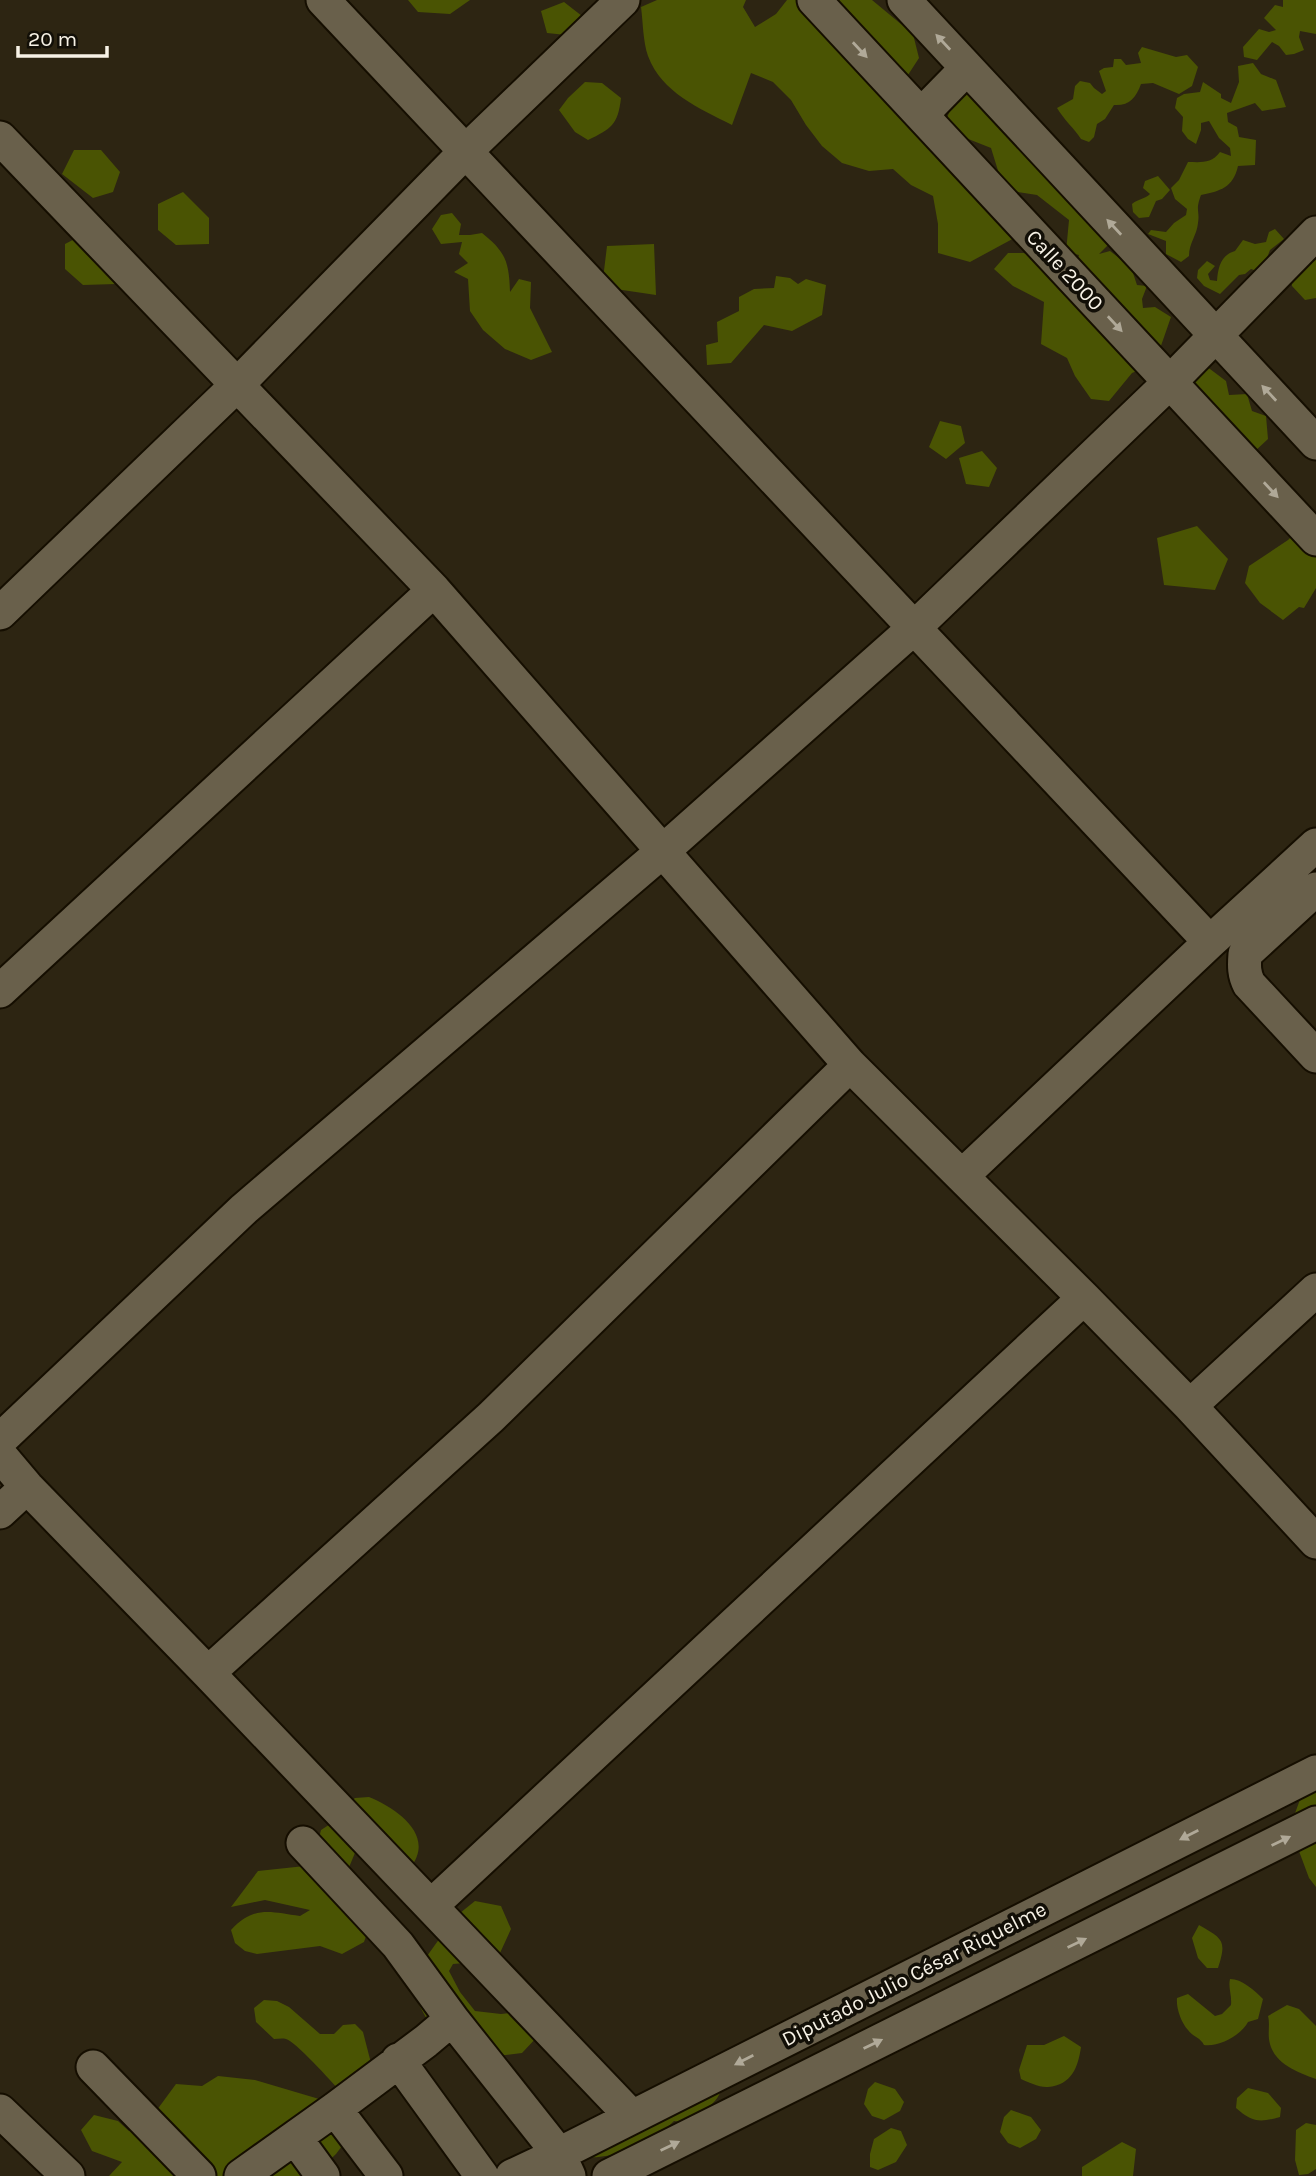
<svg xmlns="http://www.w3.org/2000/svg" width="1316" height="2176" font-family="Karla,sans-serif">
	<rect width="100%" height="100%" fill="#2d2512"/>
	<path fill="#4a5403" d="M408,0h62l-20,14 -32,-2z
		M657,0h89l-3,7 12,20 21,-13 11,-14h85l41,34 6,24 -13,20 121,153 -57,31 -32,-9v-29l-5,-28 -22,-11 -18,-16 -24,2 -27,-8 -20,-17 -16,-21 -15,-25 -18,-18 -22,-9 -19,52c-33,-17 -70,-32 -84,-69 -5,-14 -5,-34 -7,-49z
		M1283,0h33v34l-16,-3 -1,6 5,13 -10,4 -8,1 -7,-9 -7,-4 -15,18 -13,-3 -1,-10 16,-18 10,3 7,-2 -12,-12 11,-13 8,2z
		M564,2l18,14 -16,19 -19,-2 -6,-22z
		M1142,47l34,10 11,-2 11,12 -6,19 -13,8 -26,-11 -12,1c-5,14 -12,22 -27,21l-9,14 -8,5 -3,13 -5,5 -8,-3c-7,-11 -17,-19 -24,-31l16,-9 2,-13 5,-5 10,2 4,5 8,6 4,-3 -7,-20 5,-3 9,-1 1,-8h7l5,6 15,-2 -3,-10z
		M1253,63l8,11 15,6 10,27 -24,4 -7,-8 -28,10 1,9 9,5 2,10 17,3 -1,25 -17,1c-5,22 -18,25 -37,29 -6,16 -1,15 -3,28 -1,12 -9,20 -9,33l-8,6 -15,-8v-13l-18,-7 3,-4 15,2 8,-9 12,-8 1,-6 -12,-10 -4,-11 8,-8 9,-18c13,0 23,2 32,-10l11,4 -1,-8 -11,-10 -10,-17 -8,2v7l-5,14 -8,-5 -6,-8 1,-14 -8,-9 2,-10 7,-4 16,-2 3,-10 18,12v4l10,5 8,-21 -1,-16z
		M585,82l17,1 19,15c-3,27 -10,31 -33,42l-13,-8 -16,-22 9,-12z
		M960,83l149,161 -10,10 11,-3 21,16 6,18 10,1 -5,13 1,9 12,-1 16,10 -16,46 -23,10 -23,28 -18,-2 -16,-23 -8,-18 -26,-14 3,-42 -31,-16 -19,-17 14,-16h16l15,8 35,10 5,-16 -13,-3 3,-32 -32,-25 -33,-5 -13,-42 -48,-19z
		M74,150h27l19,22 -7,20 -20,6 -31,-24z
		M1158,176l12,14 -8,9 -6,2 -7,16 -10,1 -6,-6 -1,-8c6,-5 13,-5 18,-10l-7,-6 2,-7z
		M183,192l26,26v26l-33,1 -18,-15v-26z
		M452,213l9,11 -2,11h11l12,-2c24,19 27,29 28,59l9,-13 12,3 -1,26 22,44 -21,8 -26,-11 -22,-19 -13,-19 -2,-32 -14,-7 14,-9 -9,-9 3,-12 -21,2 -9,-15 9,-14z
		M1275,229l9,10 -14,11 -5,13 -8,8 -6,-2 -6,5 -6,1 -19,19 -16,-8 -7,-8 1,-8 9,-9 8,5 -7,8 2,6 7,1c1,-14 4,-26 18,-30l8,-11 12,4 11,-2 3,-10z
		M90,231l26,26v27l-33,1 -18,-16v-25z
		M654,244l2,51 -54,-8 5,-41z
		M1316,258v40l-11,2 -13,-14 -2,-16 15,-11z
		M776,276l14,2 8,6 8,-5 20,6 -4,30 -30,16 -28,-6 -33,38 -24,2 -1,-20 12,-3 -1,-20 22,-11v-14l15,-8 20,-1z
		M1194,363l12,3 20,15 3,14 18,-1 5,17 14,5 2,23 -15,14 -13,30 -62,-70z
		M940,421l21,5 4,17 -19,16 -17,-12z
		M982,451l15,17 -8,19 -23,-3 -7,-26z
		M1197,526l31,33 -13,31 -51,-5 -7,-47z
		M1293,535l23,1v52l-12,20 -5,-1 -16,13 -23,-17 -15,-20 4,-17 39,-26z
		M1316,1788v99l-7,-9 -19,-51 12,-33z
		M369,1797c29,12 67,39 41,71l-53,-20 -12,29 27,42 -8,23 -22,12 -22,-8 -63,8 -12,-3 -10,-8 -4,-13c23,-25 40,-18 69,-14l10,-6 -45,-10 -34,7 27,-36 47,-5 13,-24 3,-12 20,-13 5,-12 9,-7z
		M475,1901l26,5 10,23 -11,24 -23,9 -24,2 -4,7 11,21 15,19 26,3 24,-3 13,25 -16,17 -25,3 -67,-31 -12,-22 -6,-26 43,-60z
		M1199,1925c24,14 28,15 19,43h-11l-9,-10 -6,-20z
		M1230,1979c12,0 24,11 33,20l-5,20 -10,3c-7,13 -28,25 -44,23 -4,-8 -11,-8 -16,-15 -7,-8 -12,-22 -11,-32l11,-4 27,22 7,-2 9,-9c1,-10 -3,-17 -1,-26z
		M264,2000l13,1 12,6 31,27h14l9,-9 12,-1 8,8 8,31 -31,28c-8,-9 -46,-51 -54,-52 -4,-1 -8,0 -12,0l-18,-17 -2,-14z
		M1287,2005l12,4 17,17v53c-20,-7 -44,-16 -47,-40 -1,-8 1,-15 -1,-23z
		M1064,2036l17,11c-3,20 -9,38 -33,40 -8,1 -20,-5 -27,-8l-2,-9 8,-25h17z
		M218,2076l37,4 81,24 18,26 -18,24 -17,16 2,6h-212l13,-14 -30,-11 -11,-21 13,-15 24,6 11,10 7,-14 15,1 25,-34 26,2z
		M875,2082l20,7 9,13 -4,9 -16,9 -12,-4 -8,-12 4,-15z
		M723,2083c-4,24 -23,28 -42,39l-7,-1c-22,22 -60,39 -90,36z
		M1248,2088l20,5 13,15 -1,9c-21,6 -28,5 -44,-9l1,-10z
		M1011,2110l20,7 10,13 -5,9 -16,9 -12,-5 -8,-11 4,-15z
		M1306,2123l10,2v44l-8,5 -9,1 -4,-15 1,-30z
		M891,2128l10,3 6,14 -11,17 -18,8 -8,-3v-13l4,-15z
		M1122,2142l14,7 -3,27h-51v-9z"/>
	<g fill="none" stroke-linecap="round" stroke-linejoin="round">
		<defs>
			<path id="minor" d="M323,0l887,942
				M814,0l502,539
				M904,0l412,443
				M921,115l46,-47
				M0,138l434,452 416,475 234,233 106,108 126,136
				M0,613l236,-227 230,-235 157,-151
				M1316,889l-71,65c-1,12 -1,20 4,30l67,72
				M0,991l434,-401
				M962,1176l248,-234 106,-97
				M1190,1406l126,-116
				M0,1440l244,-231 419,-358 251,-223 256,-246 146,-149
				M0,1455l27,32 181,186 424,444
				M0,1512l27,-25
				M208,1673l283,-256 359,-352
				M303,1843l95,102 54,74
				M431,1906l653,-608
				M398,2060l84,116
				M93,2067l106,109
				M335,2109l51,67
				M0,2111l68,65
				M296,2139l27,37
				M241,2176l94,-67 91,-68 26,-22 107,135 10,22
				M512,2176l47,-22 757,-382
				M609,2176l707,-353"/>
		</defs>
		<use href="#minor" stroke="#150e00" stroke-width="37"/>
		<use href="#minor" stroke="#69604b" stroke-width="33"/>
	</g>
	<defs><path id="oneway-solid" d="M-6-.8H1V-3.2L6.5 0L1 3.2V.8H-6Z" transform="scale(1.75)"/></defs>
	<g fill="#b0a998">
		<use href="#oneway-solid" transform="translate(943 42) rotate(-133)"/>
		<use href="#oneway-solid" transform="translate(860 50) rotate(47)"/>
		<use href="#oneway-solid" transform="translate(1114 227) rotate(-133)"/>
		<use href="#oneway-solid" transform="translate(1115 324) rotate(47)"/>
		<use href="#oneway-solid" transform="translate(1269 393) rotate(-133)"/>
		<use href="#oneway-solid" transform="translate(1271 490) rotate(47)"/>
		<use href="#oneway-solid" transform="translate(1189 1835) rotate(153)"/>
		<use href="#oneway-solid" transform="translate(1281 1841) rotate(-26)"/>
		<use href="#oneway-solid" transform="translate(1077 1943) rotate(-26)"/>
		<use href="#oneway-solid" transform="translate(873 2044) rotate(-26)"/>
		<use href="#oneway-solid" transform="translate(744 2060) rotate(153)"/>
		<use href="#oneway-solid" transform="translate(670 2146) rotate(-26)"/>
	</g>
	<g text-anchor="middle" stroke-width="7" stroke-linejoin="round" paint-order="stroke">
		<g font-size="21" fill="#f7f2e6" stroke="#120f07">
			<text transform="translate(1065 270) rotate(47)" y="7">Calle 2000</text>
			<text transform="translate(914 1974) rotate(-27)" y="7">Diputado Julio César Riquelme</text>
		</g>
	</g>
	<path d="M18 46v10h89v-10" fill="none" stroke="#f7f2e6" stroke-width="3.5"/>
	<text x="28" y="46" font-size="21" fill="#f7f2e6" stroke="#120f07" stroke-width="5" paint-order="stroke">20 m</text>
</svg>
